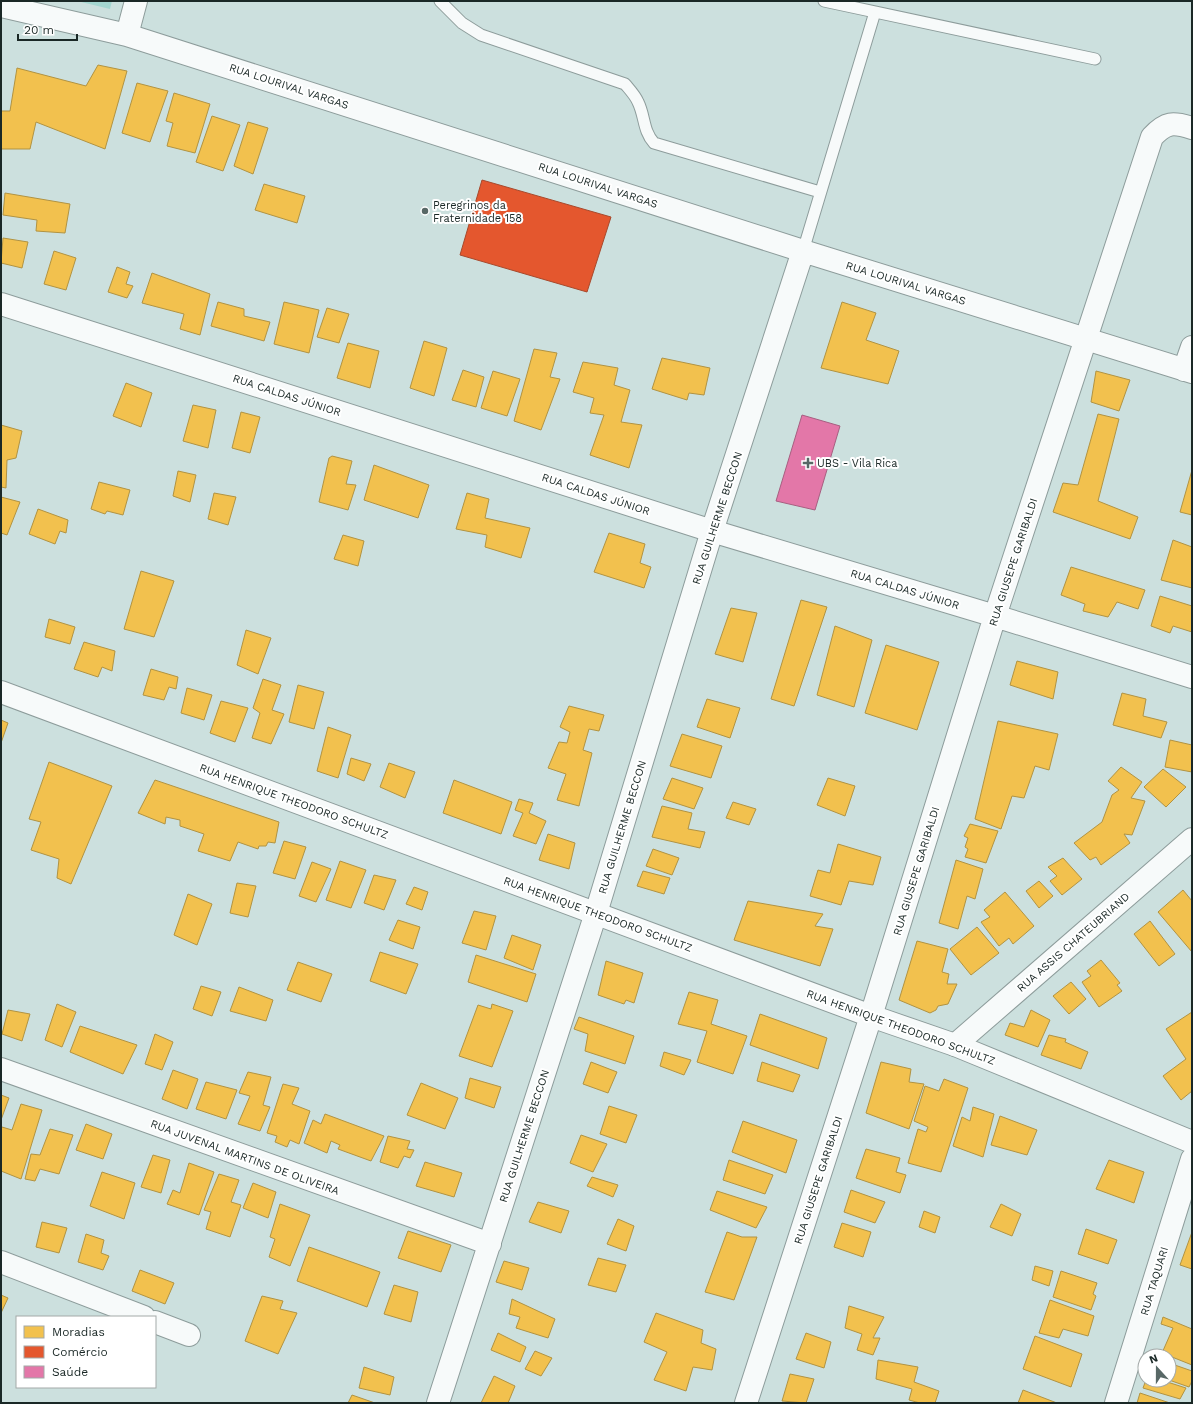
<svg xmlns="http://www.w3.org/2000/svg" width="1193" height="1404" font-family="'Work Sans',sans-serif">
	<rect width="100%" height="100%" fill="#cce0de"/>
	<path fill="#a4d7d1" d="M77,1h35l-2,8z"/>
	<path fill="#f2c14e" stroke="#b19342" d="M98,65l29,6 -22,78 -69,-27 -6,27h-29v-38h9l7,-43 69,18z
		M137,83l31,8 -18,51 -28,-9z
		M174,93l36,11 -15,49 -28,-7 6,-23 -7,-2z
		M212,116l28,9 -17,46 -27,-9z
		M248,122l20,6 -15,46 -19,-8z
		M264,184l41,12 -8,27 -42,-13z
		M5,193l65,11 -5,29 -29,-2 1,-11 -34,-5z
		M3,238l25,4 -6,26 -21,-5z
		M54,251l22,7 -10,32 -22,-6z
		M117,267l13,5 -4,12 7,2 -6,12 -19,-6z
		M152,273l58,21 -10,41 -20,-6 4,-15 -42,-11z
		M218,302l26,7v7l26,6 -6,19 -53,-15z
		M284,302l35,8 -10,43 -35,-9z
		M842,302l34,11 -10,27 33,11 -11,33 -67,-16z
		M327,308l22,6 -10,29 -22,-6z
		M424,341l23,7 -13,48 -24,-8z
		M348,343l31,8 -9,37 -33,-10z
		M534,349l23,4 -7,24 10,2 -19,51 -27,-9z
		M662,358l48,10 -6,27 -15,-2 -2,7 -35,-11z
		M583,362l35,6 -4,17 16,5 -9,32 21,3 -13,43 -39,-13 14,-40 -14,-2 4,-15 -21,-6z
		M463,370l21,7 -8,30 -24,-7z
		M493,371l27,8 -13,37 -26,-8z
		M1096,371l34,9 -11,31 -28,-9z
		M126,383l26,10 -11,34 -28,-11z
		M193,405l23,5 -8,38 -25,-7z
		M241,412l19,5 -10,36 -18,-5z
		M1098,414l21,5 -21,82 40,16 -8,22 -77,-27 10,-29 15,2z
		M1,425l21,6 -6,27 -9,2 -1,28 -5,-1z
		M332,456l20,5 -6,23 10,1 -8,25 -29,-8 10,-44z
		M374,465l55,20 -11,33 -54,-18z
		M1192,470v45l-12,-3z
		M178,471l18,4 -6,27 -17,-6z
		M99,482l31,8 -7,25 -16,-4 -2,3 -14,-5z
		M214,493l22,4 -8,28 -20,-6z
		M467,493l22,6 -4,19 45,10 -9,30 -36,-11 2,-12 -31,-6z
		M1,497l19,5 -13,33 -6,-2z
		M38,509l30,11 -2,13 -6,-2 -5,13 -26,-10z
		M609,533l36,11 -5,19 11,4 -7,21 -50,-16z
		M343,535l21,6 -6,25 -24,-7z
		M1173,540l19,7v41l-31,-8z
		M1071,567l74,23 -7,19 -21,-7 -9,15 -25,-6 2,-7 -24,-9z
		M141,571l33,10 -20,56 -30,-8z
		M1160,596l32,10v26l-19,-6 -3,7 -19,-7z
		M801,600l26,7 -33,99 -23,-7z
		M731,608l26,5 -14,49 -28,-8z
		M49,619l26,8 -5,17 -25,-7z
		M835,626l37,14 -18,67 -37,-12z
		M246,630l25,8 -13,36 -21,-9z
		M84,642l31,9 -3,20 -10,-4 -4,10 -24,-8z
		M886,645l53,17 -22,68 -52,-17z
		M1017,661l41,11 -5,27 -43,-14z
		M151,669l27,8 -2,12 -7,-2 -5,13 -21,-5z
		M263,679l18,6 -9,25 12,4 -13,30 -19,-6 8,-25 -7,-5z
		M298,685l26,7 -10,37 -25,-7z
		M187,688l25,7 -8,25 -23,-7z
		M1122,693l24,6 -3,17 24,6 -6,16 -48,-13z
		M707,699l33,9 -10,30 -33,-11z
		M221,701l27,7 -13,34 -25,-9z
		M569,706l35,9 -5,16 -10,-2 -6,21 9,3 -13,53 -22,-6 9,-26 -18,-6 11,-26 8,1 3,-11 -10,-5z
		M1,720l7,3 -7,20z
		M998,721l60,13 -9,36 -14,-4 -11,32 -12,-2 -11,33 -26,-10z
		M328,727l23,8 -13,43 -21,-7z
		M682,734l40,12 -11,32 -41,-12z
		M1170,740l22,5v27l-27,-5z
		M351,758l20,6 -7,17 -17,-7z
		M49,762l63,24 -41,98 -14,-6 2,-19 -28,-9 10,-28 -12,-3z
		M389,763l26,9 -10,26 -25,-11z
		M1121,767l21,15 -11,16 14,3 -13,34 -8,-1 6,9 -29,22 -5,-8 -6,3 -16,-17 28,-21 10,-27 7,-5 -11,-9z
		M1163,769l23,18 -20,20 -22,-20z
		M672,778l31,10 -9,21 -31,-10z
		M828,778l27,8 -10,30 -28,-11z
		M155,780l124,42 -4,21 -7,-1 -2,4h-7l-1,3 -20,-7 -8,19 -32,-10 6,-17 -24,-8v-6l-14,-3 -1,7 -27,-11z
		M454,780l58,22 -11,32 -58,-21z
		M519,799l14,4 -4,10 17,8 -10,23 -23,-8 10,-23 -8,-3z
		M733,802l23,7 -7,16 -23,-7z
		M662,806l30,7 -4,16 17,3 -5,16 -48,-11z
		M970,824l28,7 -12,32 -21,-6 3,-8 -3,-2 3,-9 -4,-2z
		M548,834l27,9 -6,26 -30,-9z
		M284,841l22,6 -11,32 -22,-6z
		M838,844l43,13 -8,28 -24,-4 -8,24 -31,-9 8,-26 12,3z
		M653,849l26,9 -7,17 -26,-9z
		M1063,858l19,21 -20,16 -12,-14 7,-5 -9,-9z
		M956,860l27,9 -8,30 -8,-3 -9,33 -19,-6z
		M340,861l26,9 -15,38 -25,-8z
		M312,862l19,7 -15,33 -17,-6z
		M643,871l27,7 -6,16 -27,-8z
		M374,875l22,5 -12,30 -20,-7z
		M1039,881l14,15 -14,12 -13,-17z
		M237,883l19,3 -8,31 -18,-4z
		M414,887l14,5 -6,18 -16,-6z
		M1183,890l9,11v51l-34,-40z
		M1005,892l29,34 -21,18 -4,-6 -10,8 -18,-24 9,-5 -6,-7z
		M188,894l24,10 -15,41 -23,-10z
		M748,901l75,13 -8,12 18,3 -13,37 -86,-26z
		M474,911l22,5 -10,34 -24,-7z
		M398,920l22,7 -7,22 -24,-9z
		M1150,921l25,33 -16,12 -25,-32z
		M977,927l22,26 -28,22 -21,-26z
		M512,935l29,10 -8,25 -29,-12z
		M917,941l31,8 -6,23 7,2 -2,10h10l-9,20 -10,2 -2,4 -6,3 -31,-13z
		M380,952l38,12 -12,30 -36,-13z
		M476,955l60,19 -9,28 -59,-20z
		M1101,960l19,23 -3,2 5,6 -23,16 -17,-25 9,-6 -4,-5z
		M606,961l37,12 -9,30 -8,-3 -2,4 -26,-9z
		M298,962l34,12 -11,28 -34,-12z
		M1071,982l15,17 -17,15 -16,-18z
		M201,986l20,6 -9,24 -19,-7z
		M239,987l34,13 -7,21 -36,-10z
		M689,992l29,8 -7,24 36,12 -14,38 -36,-12 10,-31 -29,-7z
		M57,1004l19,8 -14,35 -17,-7z
		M492,1004l21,7 -21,56 -33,-11 19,-51 13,4z
		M8,1010l22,4 -8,27 -20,-7z
		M1031,1010l19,10 -12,27 -33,-12 5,-12 14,4z
		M1192,1012v79l-11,9 -18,-24 23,-17 -20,-30z
		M760,1014l67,24 -9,31 -68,-24z
		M579,1017l55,19 -9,28 -40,-13 3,-17 -14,-5z
		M80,1026l57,19 -14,29 -53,-22z
		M155,1034l18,8 -11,28 -17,-6z
		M1049,1035l17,4 -1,3 23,10 -7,17 -40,-14z
		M664,1052l27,8 -7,15 -24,-9z
		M591,1062l26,10 -9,21 -25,-9z
		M762,1062l38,13 -7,17 -36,-11z
		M881,1062l30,7 -2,13 15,2 -15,45 -43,-16z
		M173,1070l25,9 -11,30 -25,-10z
		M248,1072l23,5 -8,28 7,2 -10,24 -22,-7 12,-28 -11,-3z
		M470,1078l31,9 -7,21 -29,-10z
		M944,1079l24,9 -27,84 -33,-9 10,-34 8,3 2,-5 -14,-6 11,-35 14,5z
		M206,1082l31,8 -11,29 -30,-10z
		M421,1083l37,15 -13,31 -38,-14z
		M283,1084l16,4 -7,16 18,7 -11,33 -9,-4 -3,7 -12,-5 2,-6 -10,-3z
		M1,1095l8,3 -8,22z
		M21,1104l21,6 -21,69 -20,-8v-41l1,-3 10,3z
		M609,1106l28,9 -11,28 -26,-9z
		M973,1107l21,7 -11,43 -30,-11 9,-29 8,4z
		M325,1114l59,22 -13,25 -33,-12 2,-4 -9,-4 -4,12 -23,-10 9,-23 8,4z
		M1000,1116l37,14 -10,25 -36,-10z
		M743,1121l54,19 -11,33 -54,-21z
		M86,1124l26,10 -9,25 -27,-9z
		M50,1129l23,6 -14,39 -19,-5 -5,12 -10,-2 6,-25 9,1z
		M581,1135l26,9 -14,28 -23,-9z
		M388,1136l22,5 -3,8 7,1 -4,8 -6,-2 -6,12 -18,-6z
		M866,1149l34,9 -4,14 10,3 -6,18 -44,-15z
		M153,1155l17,5 -9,33 -20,-6z
		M729,1160l44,15 -8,19 -42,-14z
		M1109,1160l35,12 -10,31 -38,-14z
		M425,1162l37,11 -8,24 -38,-11z
		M189,1163l25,9 -15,43 -32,-11 6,-14 7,3z
		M102,1172l33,11 -11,36 -34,-13z
		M219,1174l20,6 -8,22 10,3 -11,32 -24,-8 5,-17 -7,-2z
		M592,1177l26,8 -5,12 -26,-11z
		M253,1183l23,9 -8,26 -25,-10z
		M851,1190l34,12 -10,21 -31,-11z
		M717,1191l50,16 -11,21 -46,-18z
		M538,1202l31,9 -8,22 -32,-11z
		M280,1204l30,11 -20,51 -21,-9 6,-18 -5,-2z
		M1001,1204l20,10 -9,22 -22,-9z
		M924,1211l16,6 -5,16 -16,-6z
		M618,1219l16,7 -8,25 -19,-7z
		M42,1222l25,6 -8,25 -23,-6z
		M842,1223l29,9 -8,25 -29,-10z
		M1086,1229l31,11 -9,24 -30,-10z
		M408,1231l43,14 -10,27 -43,-14z
		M727,1232l15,5h15l-23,63 -29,-8z
		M1192,1232v37l-12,-4z
		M86,1234l18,6 -3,13 8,3 -6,14 -25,-8z
		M309,1247l71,25 -13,35 -70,-26z
		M598,1258l28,7 -10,27 -28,-7z
		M504,1261l25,7 -7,22 -26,-8z
		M1035,1266l18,5 -4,15 -17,-6z
		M140,1270l34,13 -9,21 -33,-13z
		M1061,1271l36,12 -4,11 3,2 -5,14 -38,-13z
		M394,1285l24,7 -7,30 -27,-8z
		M1,1295l7,3 -7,15z
		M262,1296l21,5 -3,8 17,4 -19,41 -33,-13z
		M512,1299l43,20 -7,19 -32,-10 4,-11 -11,-3z
		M1050,1300l44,16 -6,20 -25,-7 -4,9 -20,-5z
		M849,1306l35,11 -11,21h7l-7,17 -16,-5 5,-16 -17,-6z
		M656,1313l47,17 -2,13 15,6 -4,21 -19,-3 -7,24 -32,-11 13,-28 -23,-10z
		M1163,1317l29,12v36l-30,-12 11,-25 -12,-4z
		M498,1333l28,14 -6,15 -29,-12z
		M806,1333l25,9 -7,26 -28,-9z
		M1035,1336l47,18 -11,33 -48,-18z
		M535,1351l17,7 -11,18 -16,-7z
		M878,1360l40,7 -4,15 25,9 -4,12h-15l-11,-3 3,-11 -36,-10z
		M1169,1363l23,8v10l-3,6 -20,-7z
		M364,1367l30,10 -4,18 -31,-7z
		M790,1374l24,5 -8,24 -24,-2z
		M494,1376l21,10 -7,17h-27z
		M1146,1380h15l25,8 -6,11 -37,-11z
		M1023,1390l34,13h-39z
		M1140,1393l30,10h-33z
		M352,1395l23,8h-27z"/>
	<path fill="#e4572e" stroke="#a7492c" d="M482,180l129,37 -24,75 -127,-37z"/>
	<path fill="#e377a8" stroke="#a75f81" d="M802,415l38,11 -25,84 -39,-9z"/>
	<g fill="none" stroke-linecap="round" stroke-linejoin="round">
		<defs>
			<path id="service" d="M440,1l22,22 19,12 144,49c5,6 10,11 13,18 7,14 5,29 16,41l166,49
				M824,1l271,58
				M803,251l72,-239"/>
			<path id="minor" d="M1,6l126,29 676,216 389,121
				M127,35l9,-34
				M1,304l711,227 283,85 197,61
				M1184,370l8,-23
				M955,1045l237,-206
				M1,1069l489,175
				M1,1262l143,55
				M155,1322l34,13
				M438,1403l158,-490 116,-382 91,-280
				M746,1403l125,-387 124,-400 157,-479c14,-15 21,-15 40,-9"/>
			<path id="tertiary" d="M1,692l870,324 84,29 237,97
				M1116,1403l76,-244"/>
		</defs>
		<use href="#service" stroke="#8d9c9b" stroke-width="13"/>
		<use href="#minor" stroke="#8d9c9b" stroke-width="24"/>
		<use href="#tertiary" stroke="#8d9c9b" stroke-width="24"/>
		<use href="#service" stroke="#f7fafa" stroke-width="11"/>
		<use href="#minor" stroke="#f7fafa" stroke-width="22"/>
		<use href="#tertiary" stroke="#f7fafa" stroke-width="22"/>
	</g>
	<g fill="#586866" stroke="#fff" stroke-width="1.5">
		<circle cx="425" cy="211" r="4"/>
		<path d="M806 457h4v4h4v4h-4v4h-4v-4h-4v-4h4z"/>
	</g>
	<g text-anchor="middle" stroke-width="4" stroke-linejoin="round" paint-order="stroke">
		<g font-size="11" fill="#1a2826" stroke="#fff">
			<text transform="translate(289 86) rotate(18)" y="4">RUA LOURIVAL VARGAS</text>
			<text transform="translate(598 185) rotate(18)" y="4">RUA LOURIVAL VARGAS</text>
			<text transform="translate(906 283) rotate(17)" y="4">RUA LOURIVAL VARGAS</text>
			<text transform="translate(287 395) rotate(18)" y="4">RUA CALDAS JÚNIOR</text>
			<text transform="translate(596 494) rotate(18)" y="4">RUA CALDAS JÚNIOR</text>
			<text transform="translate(717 518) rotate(-72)" y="4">RUA GUILHERME BECCON</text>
			<text transform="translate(1013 562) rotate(-72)" y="4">RUA GIUSEPE GARIBALDI</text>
			<text transform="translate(905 589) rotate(17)" y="4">RUA CALDAS JÚNIOR</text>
			<text transform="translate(294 801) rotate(20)" y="4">RUA HENRIQUE THEODORO SCHULTZ</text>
			<text transform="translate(622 827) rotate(-73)" y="4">RUA GUILHERME BECCON</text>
			<text transform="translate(916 871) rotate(-73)" y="4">RUA GIUSEPE GARIBALDI</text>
			<text transform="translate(598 914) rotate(20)" y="4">RUA HENRIQUE THEODORO SCHULTZ</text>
			<text transform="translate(1073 942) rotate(-41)" y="4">RUA ASSIS CHATEUBRIAND</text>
			<text transform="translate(901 1027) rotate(20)" y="4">RUA HENRIQUE THEODORO SCHULTZ</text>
			<text transform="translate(524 1136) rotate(-72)" y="4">RUA GUILHERME BECCON</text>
			<text transform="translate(245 1157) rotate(20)" y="4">RUA JUVENAL MARTINS DE OLIVEIRA</text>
			<text transform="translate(818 1180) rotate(-72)" y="4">RUA GIUSEPE GARIBALDI</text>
			<text transform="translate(1154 1281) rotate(-73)" y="4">RUA TAQUARI</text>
		</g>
		<g font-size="11" fill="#1a2826" stroke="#fff" text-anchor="start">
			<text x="433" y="209">Peregrinos da<tspan x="433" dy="13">Fraternidade 158</tspan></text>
			<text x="817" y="467">UBS - Vila Rica</text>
		</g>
	</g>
	<rect width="1193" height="1404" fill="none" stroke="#1a2826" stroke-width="4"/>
	<rect x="16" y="1316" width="140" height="72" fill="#ffffff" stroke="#a3a9a8"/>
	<rect x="24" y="1326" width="20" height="12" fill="#f2c14e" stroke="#a3a9a8"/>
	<text x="52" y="1336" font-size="12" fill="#1a2826">Moradias</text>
	<rect x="24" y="1346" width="20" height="12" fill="#e4572e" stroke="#a3a9a8"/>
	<text x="52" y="1356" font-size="12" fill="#1a2826">Comércio</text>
	<rect x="24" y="1366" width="20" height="12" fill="#e377a8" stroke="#a3a9a8"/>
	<text x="52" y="1376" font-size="12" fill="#1a2826">Saúde</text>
	<g transform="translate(1157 1368) rotate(339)"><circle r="19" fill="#ffffff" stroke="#a3a9a8"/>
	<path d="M0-3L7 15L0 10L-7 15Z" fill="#586866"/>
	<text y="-6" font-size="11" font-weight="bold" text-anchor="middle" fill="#1a2826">N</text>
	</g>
	<path d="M18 34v6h59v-6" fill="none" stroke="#1a2826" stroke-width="2"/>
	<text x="24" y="34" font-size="12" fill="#1a2826" stroke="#ffffff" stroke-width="3" paint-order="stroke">20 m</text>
</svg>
